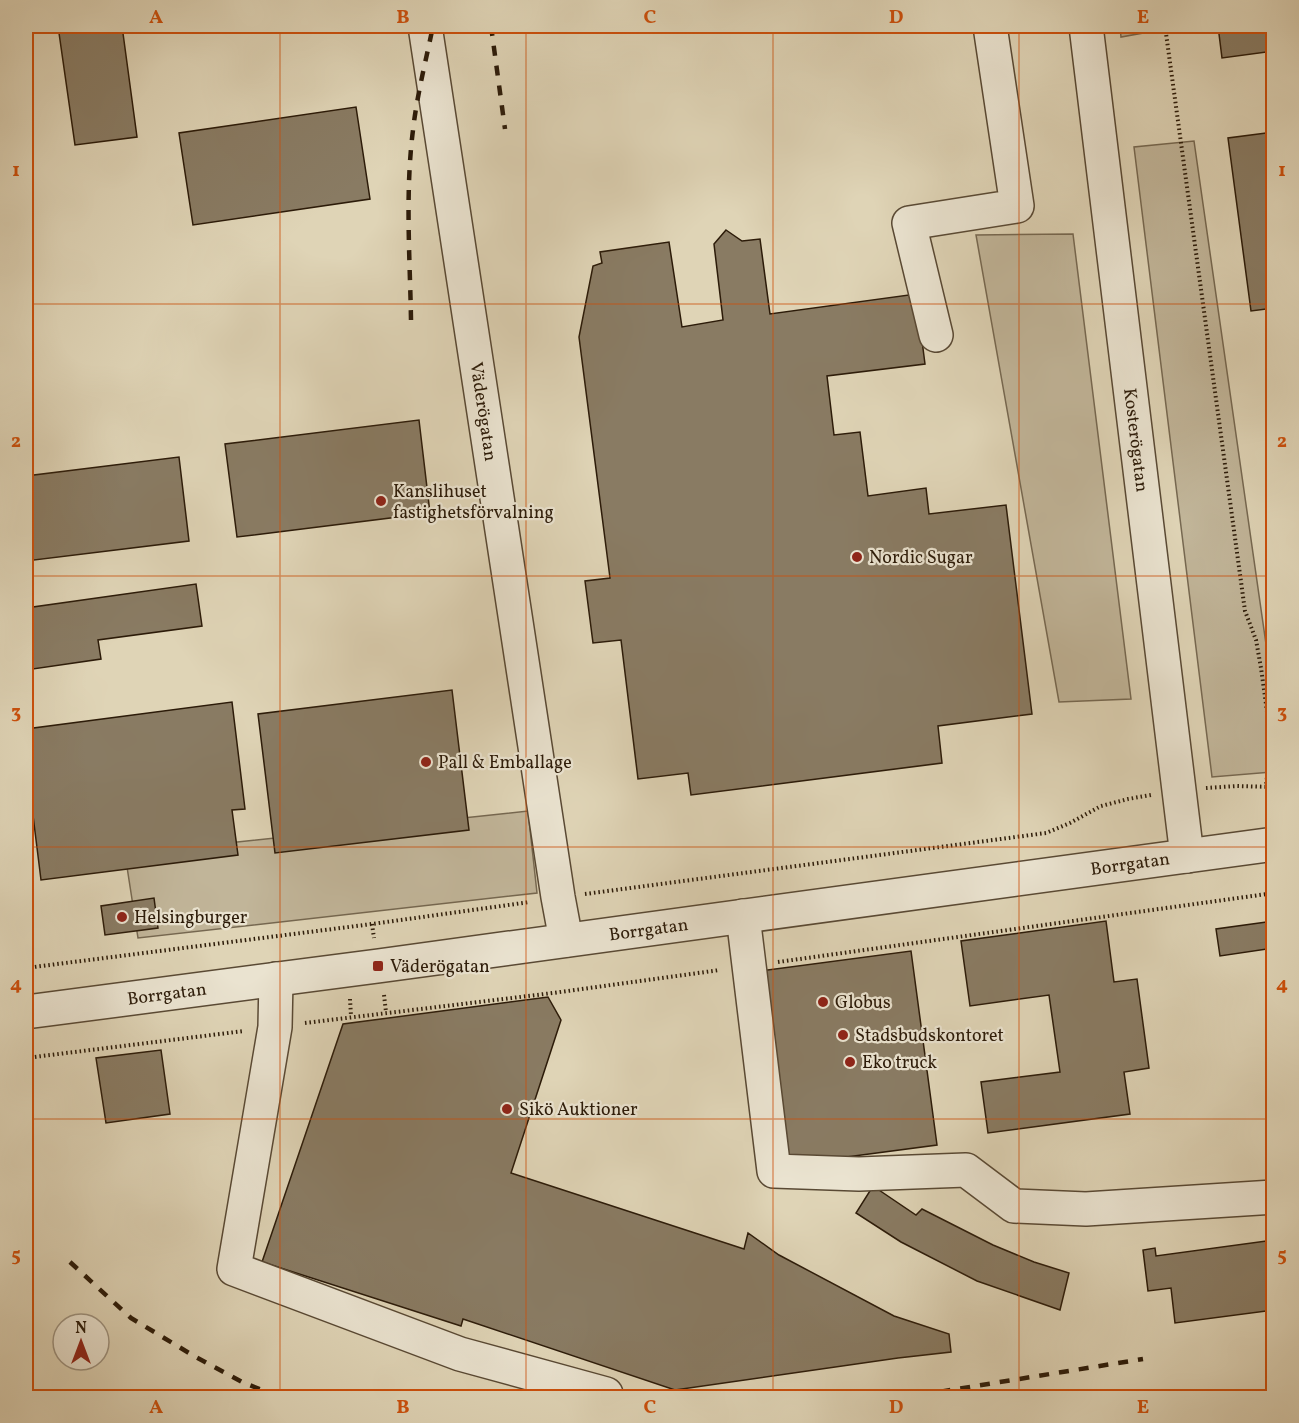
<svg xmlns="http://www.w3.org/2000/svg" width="1299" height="1423" font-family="Vollkorn,serif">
	<rect width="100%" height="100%" fill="#dfd4b6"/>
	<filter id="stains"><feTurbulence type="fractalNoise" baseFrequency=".00333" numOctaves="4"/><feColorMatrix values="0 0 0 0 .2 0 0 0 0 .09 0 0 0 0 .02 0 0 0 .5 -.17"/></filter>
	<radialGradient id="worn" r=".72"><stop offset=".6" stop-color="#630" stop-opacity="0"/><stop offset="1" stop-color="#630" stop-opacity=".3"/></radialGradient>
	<path fill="#c1b599" stroke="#766851" stroke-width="1.5" d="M1120,26h56v1l-55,10z
		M1194,141l80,559 -1,72 -61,5 -78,-630z
		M1073,234l58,465 -72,3 -83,-467z
		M528,811l9,82 -399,45 -13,-84z"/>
	<path fill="#897b63" stroke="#2c1b09" stroke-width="1.5" d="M58,26h64l15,111 -62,8z
		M1218,26h56v25l-52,7z
		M356,107l14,92 -177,26 -14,-92z
		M1274,132v176l-23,3 -23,-173z
		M726,230l16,11 18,-2 10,75 146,-20 9,70 -98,12 7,59 26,-3 8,64 58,-8 3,26 77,-9 26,209 -94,12 4,37 -251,32 -3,-22 -50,6 -17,-139 -28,3 -8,-62 25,-3 -31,-241 14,-71 9,-3 -2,-11 69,-10 13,85 41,-7 -9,-76z
		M419,420l11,93 -193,24 -12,-93z
		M179,457l10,84 -163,20v-85z
		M196,584l6,42 -104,14 3,19 -75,11v-62z
		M452,690l17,140 -194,23 -17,-139z
		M232,702l13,107 -13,1 6,45 -197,25 -15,-121v-30z
		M154,898l4,30 -53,7 -4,-29z
		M1106,921l8,61 23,-3 12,89 -25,4 6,42 -142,19 -7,-51 79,-10 -11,-77 -79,11 -9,-65z
		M1274,921v27l-54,8 -4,-27z
		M911,951l26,194 -151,20 -26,-194z
		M548,997l13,23 -50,153 233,76 4,-16 31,22 115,61 55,18 2,18 -53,6 -223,32 -212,-71 -2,7 -199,-64 81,-238z
		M161,1050l9,64 -64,9 -10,-65z
		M873,1186l43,29 6,-6 71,36 41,17 35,11 -9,37 -83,-29 -76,-39 -45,-29z
		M1274,1240v70l-99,13 -4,-35 -23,3 -5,-41 12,-2 1,8z"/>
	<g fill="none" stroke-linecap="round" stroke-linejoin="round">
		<defs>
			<g id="minor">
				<path id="s1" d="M425,26l133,871 8,43"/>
				<path id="s2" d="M1086,26l101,830"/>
				<path d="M936,335l-27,-112 108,-17 -27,-180"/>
				<path d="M743,916l31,255 85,3 107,-4 48,36 72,3 188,-12"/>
				<path d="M276,979l-1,48 -41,242 226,85 146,40"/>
				<path id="s3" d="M26,1012l352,-46 896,-122"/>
			</g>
		</defs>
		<use href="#minor" stroke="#594934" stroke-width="36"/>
		<path stroke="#2c1b09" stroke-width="4" stroke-dasharray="1.5 3" stroke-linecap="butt" d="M1165,26l80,585 11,29 5,28 8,58 1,23 -4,37
			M1206,788l31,-2 37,1
			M585,894l461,-61 24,-10 31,-17 27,-7 23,-4
			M372,924l2,14
			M778,962l496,-69
			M26,968l346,-44 158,-22
			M384,995l2,17
			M350,999l1,17
			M305,1023l248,-30 167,-23
			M26,1058l218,-27"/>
		<use href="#minor" stroke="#eae3d0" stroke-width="33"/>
		<path stroke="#2c1b09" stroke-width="4.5" stroke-dasharray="10 10" stroke-linecap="butt" d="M491,26l14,103
			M411,320c-1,-62 -6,-127 2,-190 4,-35 13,-70 20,-104
			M70,1262l61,56 63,38 48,26 40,16
			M901,1398l242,-39"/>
	</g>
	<path fill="none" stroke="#cc500c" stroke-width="1.5" stroke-opacity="0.55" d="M280,26v1372M526,26v1372M773,26v1372M1019,26v1372M26,304h1248M26,576h1248M26,847h1248M26,1119h1248"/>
	<g fill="#8f2418" stroke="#eae3d0" stroke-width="2">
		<circle cx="381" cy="501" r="6"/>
		<circle cx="857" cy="557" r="6"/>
		<circle cx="426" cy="762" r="6"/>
		<circle cx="122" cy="917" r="6"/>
		<rect x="372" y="960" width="12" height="12" rx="3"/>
		<circle cx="823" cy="1002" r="6"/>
		<circle cx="843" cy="1035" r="6"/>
		<circle cx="850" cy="1062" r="6"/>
		<circle cx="507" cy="1109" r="6"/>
	</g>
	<g text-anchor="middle" stroke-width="4.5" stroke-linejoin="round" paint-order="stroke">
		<g font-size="18" fill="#2c1b09" stroke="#eae3d0">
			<text dy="6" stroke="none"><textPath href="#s1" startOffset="390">Väderögatan</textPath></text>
			<text dy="6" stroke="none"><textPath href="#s2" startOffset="417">Kosterögatan</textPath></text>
			<text dy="6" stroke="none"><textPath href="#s3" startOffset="1114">Borrgatan</textPath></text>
			<text dy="6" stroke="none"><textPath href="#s3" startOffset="628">Borrgatan</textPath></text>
			<text dy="6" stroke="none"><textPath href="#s3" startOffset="142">Borrgatan</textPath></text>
		</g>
		<g font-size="18" fill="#2c1b09" stroke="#eae3d0" text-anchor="start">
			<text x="393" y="497">Kanslihuset<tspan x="393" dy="21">fastighetsförvalning</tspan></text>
			<text x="869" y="563">Nordic Sugar</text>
			<text x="438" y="768">Pall &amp; Emballage</text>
			<text x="134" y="923">Helsingburger</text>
			<text x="390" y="972">Väderögatan</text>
			<text x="835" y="1008">Globus</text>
			<text x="855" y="1041">Stadsbudskontoret</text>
			<text x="862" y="1068">Eko truck</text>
			<text x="519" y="1115">Sikö Auktioner</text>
		</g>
	</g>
	<rect width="1299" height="1423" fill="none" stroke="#dfd4b6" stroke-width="66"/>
	<g transform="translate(81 1342)"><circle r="28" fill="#eae3d0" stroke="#9e9380" stroke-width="1.5"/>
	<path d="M0-4.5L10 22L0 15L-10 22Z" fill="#8f2418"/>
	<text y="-9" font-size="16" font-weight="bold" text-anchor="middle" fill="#2c1b09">N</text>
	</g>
	<rect x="33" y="33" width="1233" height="1357" fill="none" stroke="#cc500c" stroke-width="2"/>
	<g font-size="20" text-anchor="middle" font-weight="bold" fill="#cc500c">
		<text x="156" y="23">A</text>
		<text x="403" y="23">B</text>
		<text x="650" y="23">C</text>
		<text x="896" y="23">D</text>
		<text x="1143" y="23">E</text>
		<text x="16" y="176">1</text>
		<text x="1282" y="176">1</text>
		<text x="16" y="447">2</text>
		<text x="1282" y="447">2</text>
		<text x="16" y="718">3</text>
		<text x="1282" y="718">3</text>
		<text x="16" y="990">4</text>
		<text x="1282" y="990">4</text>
		<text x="16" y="1261">5</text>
		<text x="1282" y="1261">5</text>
		<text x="156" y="1413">A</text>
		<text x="403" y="1413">B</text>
		<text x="650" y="1413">C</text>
		<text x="896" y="1413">D</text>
		<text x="1143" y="1413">E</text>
	</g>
	<rect width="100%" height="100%" filter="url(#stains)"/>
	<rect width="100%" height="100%" fill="url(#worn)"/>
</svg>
